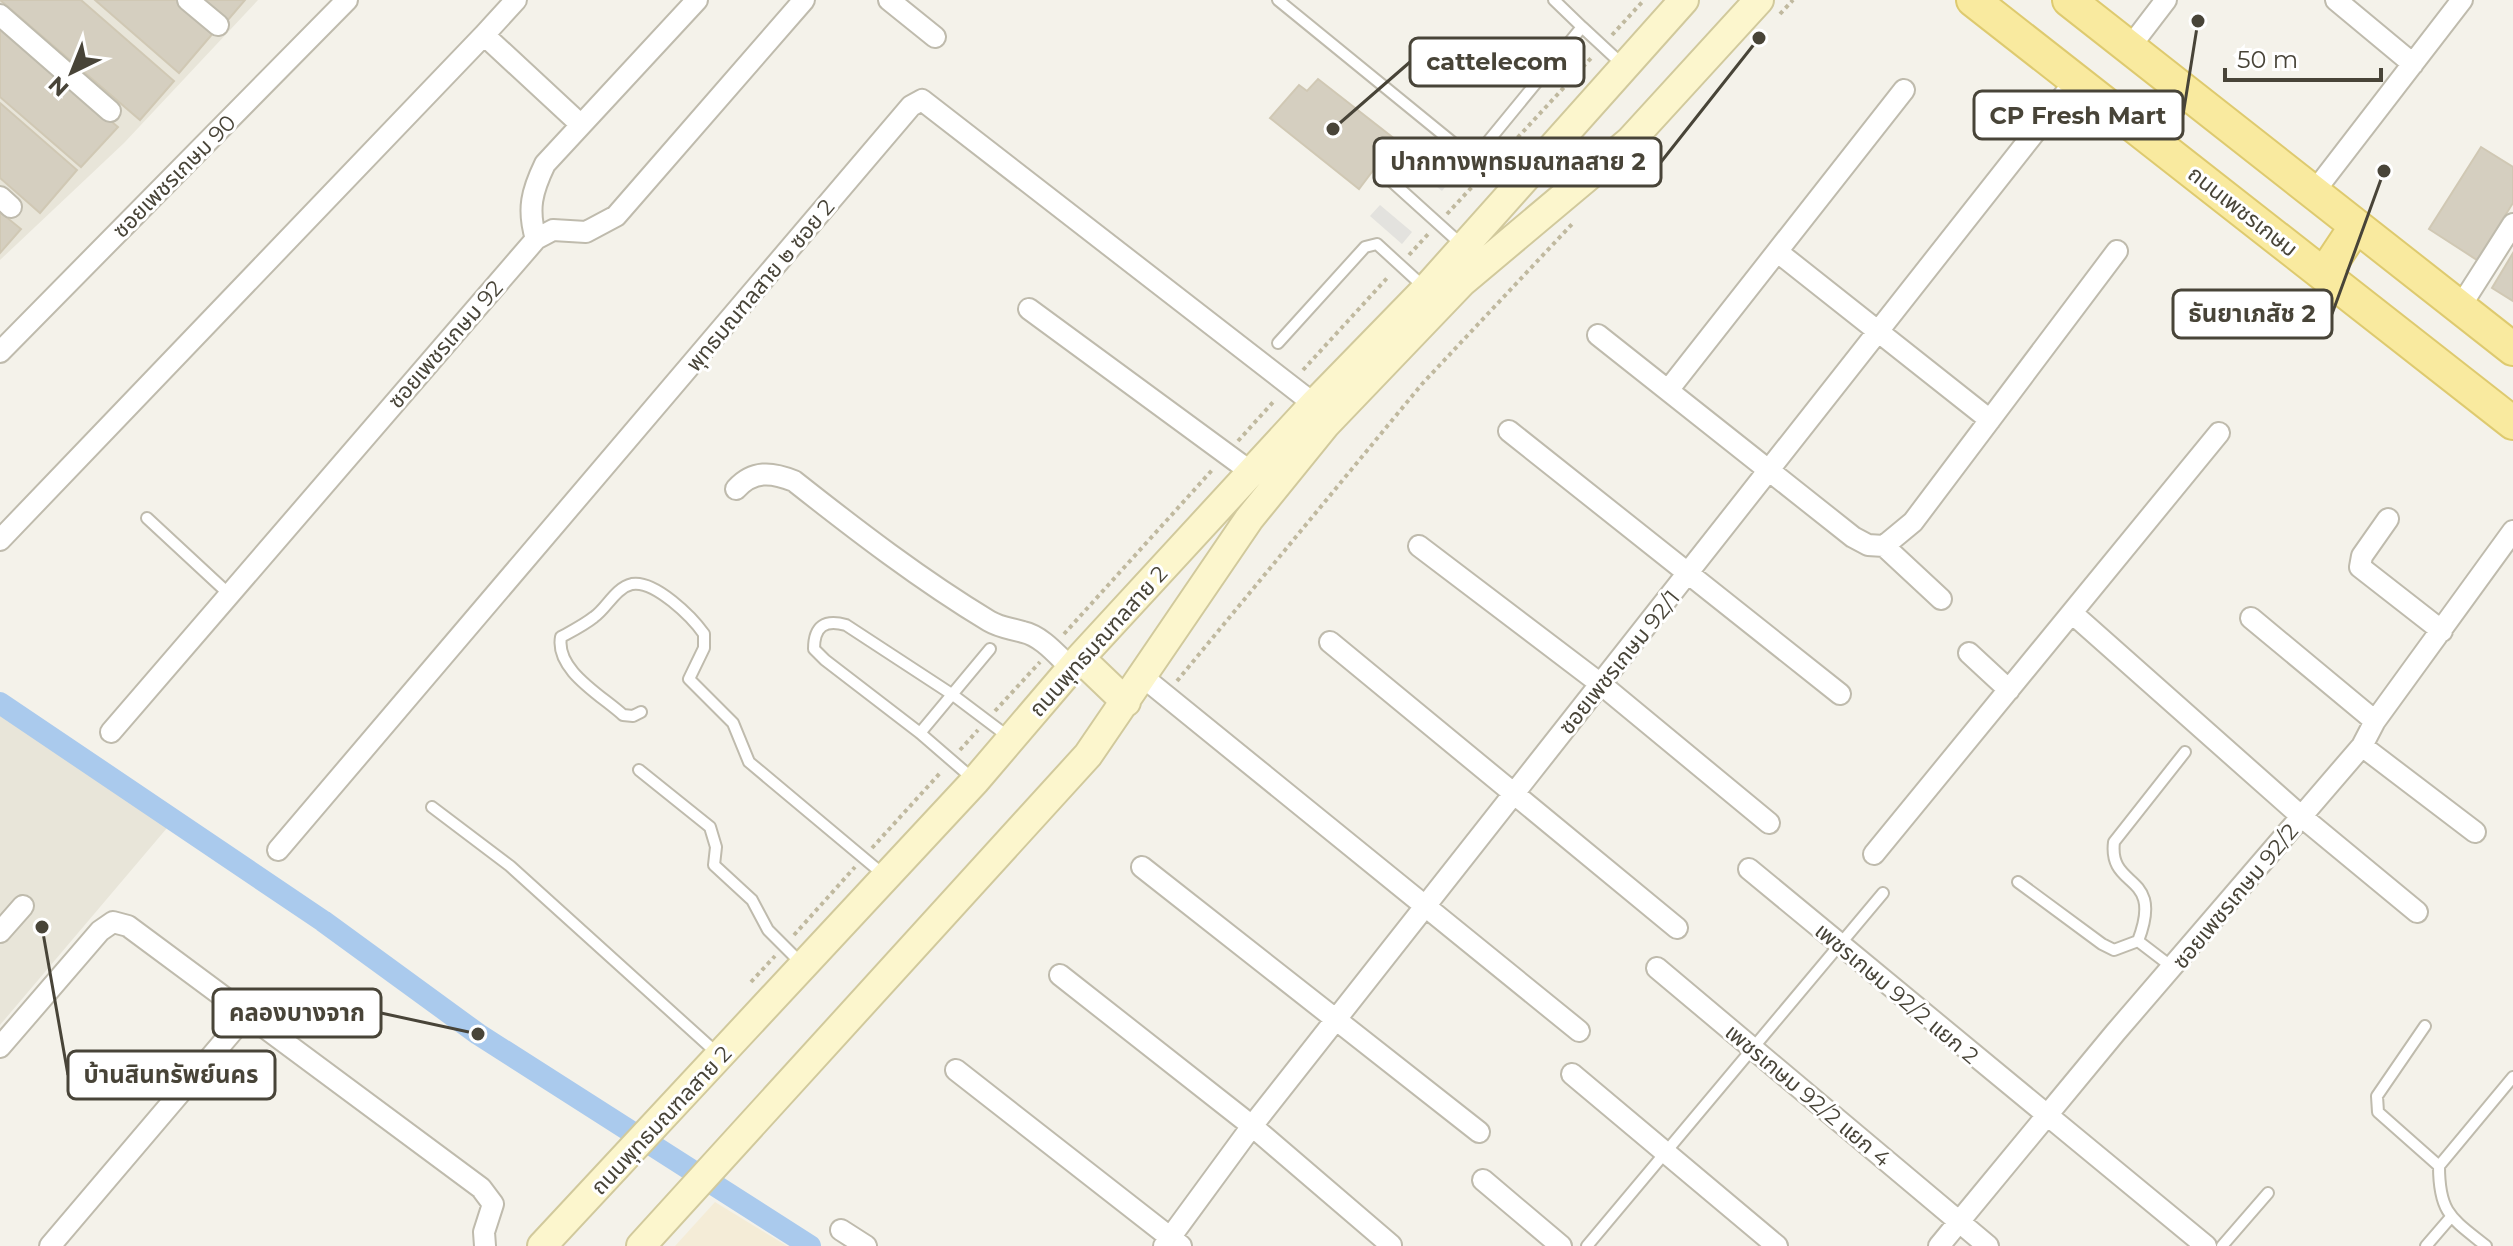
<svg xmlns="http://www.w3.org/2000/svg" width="2513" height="1246" font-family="Montserrat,'Noto Sans Thai',sans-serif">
	<rect width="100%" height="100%" fill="#f4f2ea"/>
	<path fill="#e8e5d9" d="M0,0h258l-134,143 -124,117z
		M0,713l167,115 -167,197z"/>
	<path fill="#f4ecd7" d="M715,1202l72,44h-112z"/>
	<path fill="#e3e2de" d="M1415,155l34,27 -7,9 -34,-28z
		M1380,205l32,27 -10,12 -32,-28z"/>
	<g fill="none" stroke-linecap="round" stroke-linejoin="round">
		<path stroke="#aacaed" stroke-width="22" d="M0,703l323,218 155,113 332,212"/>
	</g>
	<path fill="#d5cfc0" stroke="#d0c8b4" stroke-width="2" d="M0,0h81l93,81 -34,39z
		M95,0h82l37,32 -35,41z
		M204,0h41l-18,21z
		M0,27l118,100 -37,40 -81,-70z
		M1318,79l78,61 -37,49 -89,-71 29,-33 8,6z
		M0,103l77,67 -37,43 -40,-35z
		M2481,147l32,20v36l-36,57 -48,-31z
		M0,212l21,17 -21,24z
		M2513,253v48l-21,-13z"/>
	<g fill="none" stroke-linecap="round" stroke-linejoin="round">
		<defs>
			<path id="service" d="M1278,0l179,146 15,4 14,-6 96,-117 42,39
				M1554,0l28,27
				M1389,179l73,66
				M1278,343l87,-96 12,-3 47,43
				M147,518l83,77
				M641,712l-8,4 -10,-1c-22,-20 -68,-45 -62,-78 11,-6 23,-12 33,-20 13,-9 21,-29 38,-33 23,-4 60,33 72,50v14l-15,31 44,44 16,39 135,113
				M920,733l70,-84
				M639,770l71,57 6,20 -2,18 38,35 16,30 34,34
				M972,778l-52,-45 -95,-73 -11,-11c0,-23 11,-30 32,-24l107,70 57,43
				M432,807l78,59 208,188
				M2018,882l84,62 12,6 24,-9
				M2172,967l-34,-26c27,-70 -30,-50 -24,-99l71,-90
				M2425,1026l-48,70 1,16 61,54c0,47 12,52 47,80
				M2439,1166l74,-89
				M1587,1246l296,-353
				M2222,1246l46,-53
				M2426,1246l25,-29"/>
			<path id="minor" d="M188,0l30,25
				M889,0l46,37
				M2336,0l77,64
				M0,15l110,96
				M484,35l32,-35
				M2130,47l36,-47
				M2314,192l148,-192
				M0,197l11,10
				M536,239c-9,-30 -4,-48 9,-75l152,-164
				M1779,253l211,167
				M2460,307l53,-83
				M1029,309l222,163
				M1598,335l255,202 15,8 16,1 57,53
				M0,352l347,-352
				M1669,389l235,-299
				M1509,431l331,263
				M736,489c17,-19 36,-17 58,-8 62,49 127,99 195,140 12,7 21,7 34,11 19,4 35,24 49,37
				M2388,519l-26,37 -2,11 82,64
				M0,540l484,-505 95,88
				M1419,546l183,139 167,138
				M1884,546l29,-24 204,-271
				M2072,613l230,204 115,95
				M2251,618l124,103
				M1330,642l347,286
				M1969,653l40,37
				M1143,677l436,354
				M111,732l425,-493 17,-9 33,2 30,-16 188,-216
				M2362,746l113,86
				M278,850l633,-744 11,-6 392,304
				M1874,854l345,-421
				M1142,867l337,265
				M1749,869l457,377
				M0,932l23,-26
				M1657,968l331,278
				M1060,975l192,151 139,119
				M0,1047l100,-116 13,-9 15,4 353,262 12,16 -9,28 1,14
				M956,1070l225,176
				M1572,1074l205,172
				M1483,1180l78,66
				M841,1230l25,16
				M50,1246l198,-233
				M1164,1246l88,-120 824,-1046
				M1939,1246l176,-213 247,-287 13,-25 138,-190"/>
			<path id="secondary" d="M1080,658l46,44
				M542,1246l433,-465 105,-123 234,-254 112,-115 258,-289
				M641,1246l447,-491 161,-236 77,-95 136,-142 168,-141 129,-141"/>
			<path id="primary" d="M1973,0l540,423
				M2069,0l444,349
				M2324,274l32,-48"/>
		</defs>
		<use href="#service" stroke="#bfbbad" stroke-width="14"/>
		<use href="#minor" stroke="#bfbbad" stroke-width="24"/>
		<use href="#secondary" stroke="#d1c99c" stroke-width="32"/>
		<use href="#primary" stroke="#deca6f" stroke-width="36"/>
		<path stroke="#c0b99f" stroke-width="4" stroke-dasharray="4 4" stroke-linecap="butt" d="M1780,14l13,-14
			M1612,35l32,-35
			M1447,214l146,-158
			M1409,255l21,-23
			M1303,370l86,-94
			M1238,441l37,-41
			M1064,634l150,-166
			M1177,681l245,-297 152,-162
			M995,711l45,-49
			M960,750l18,-20
			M872,848l69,-76
			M794,935l61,-68
			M751,982l24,-26"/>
		<use href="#service" stroke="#fff" stroke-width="10"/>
		<use href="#minor" stroke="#fff" stroke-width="20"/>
		<use href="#secondary" stroke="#fcf6cd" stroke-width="28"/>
		<use href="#primary" stroke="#f9ea9f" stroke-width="32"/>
	</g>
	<g text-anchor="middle" stroke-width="6" stroke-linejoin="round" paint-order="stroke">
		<g font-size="22" fill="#484438" stroke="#fff">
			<text transform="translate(174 176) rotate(-45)" y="8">ซอยเพชรเกษม 90</text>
			<text transform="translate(2243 211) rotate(38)" y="8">ถนนเพชรเกษม</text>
			<text transform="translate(760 285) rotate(-50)" y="8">พุทธมณฑลสาย ๒ ซอย 2</text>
			<text transform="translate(445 344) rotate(-49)" y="8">ซอยเพชรเกษม 92</text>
			<text transform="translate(1098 641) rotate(-48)" y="8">ถนนพุทธมณฑลสาย 2</text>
			<text transform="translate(1619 662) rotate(-51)" y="8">ซอยเพชรเกษม 92/1</text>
			<text transform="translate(2235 896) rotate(-50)" y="8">ซอยเพชรเกษม 92/2</text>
			<text transform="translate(1897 993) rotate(40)" y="8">เพชรเกษม 92/2 แยก 2</text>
			<text transform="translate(1808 1095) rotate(40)" y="8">เพชรเกษม 92/2 แยก 4</text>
			<text transform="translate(661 1120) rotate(-47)" y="8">ถนนพุทธมณฑลสาย 2</text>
		</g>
	</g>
	<path fill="none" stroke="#484438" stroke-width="3" d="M1333 129L1410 62M2198 21L2183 115M1759 38L1661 162M2384 171L2332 314M478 1034L381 1013M42 927L68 1075"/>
	<g fill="#484438" stroke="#fff" stroke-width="3">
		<circle cx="1333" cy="129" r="8"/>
		<circle cx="2198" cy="21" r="8"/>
		<circle cx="1759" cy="38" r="8"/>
		<circle cx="2384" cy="171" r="8"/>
		<circle cx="478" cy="1034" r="8"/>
		<circle cx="42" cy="927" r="8"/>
	</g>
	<g fill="#fff" stroke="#484438" stroke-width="3">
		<rect x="1410" y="38" width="174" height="48" rx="8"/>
		<rect x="1974" y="91" width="209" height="48" rx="8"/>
		<rect x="1374" y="138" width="287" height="48" rx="8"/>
		<rect x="2173" y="290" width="159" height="48" rx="8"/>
		<rect x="213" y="989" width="168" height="48" rx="8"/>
		<rect x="68" y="1051" width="207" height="48" rx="8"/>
	</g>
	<g font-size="24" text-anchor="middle" font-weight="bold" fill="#484438">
		<text x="1497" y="70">cattelecom</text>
		<text x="2078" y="124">CP Fresh Mart</text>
		<text x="1518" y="170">ปากทางพุทธมณฑลสาย 2</text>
		<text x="2252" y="322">ธันยาเภสัช 2</text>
		<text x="297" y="1021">คลองบางจาก</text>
		<text x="171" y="1083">บ้านสินทรัพย์นคร</text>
	</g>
	<g transform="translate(72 72) rotate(223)" stroke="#ffffff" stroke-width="6" paint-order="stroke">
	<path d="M0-6L14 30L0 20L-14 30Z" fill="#484438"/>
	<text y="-12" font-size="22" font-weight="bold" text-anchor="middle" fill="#484438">N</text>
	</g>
	<path d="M2225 68v12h156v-12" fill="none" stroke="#484438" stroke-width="4"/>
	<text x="2237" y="68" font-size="24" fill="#484438" stroke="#ffffff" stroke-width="6" paint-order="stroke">50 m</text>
</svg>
